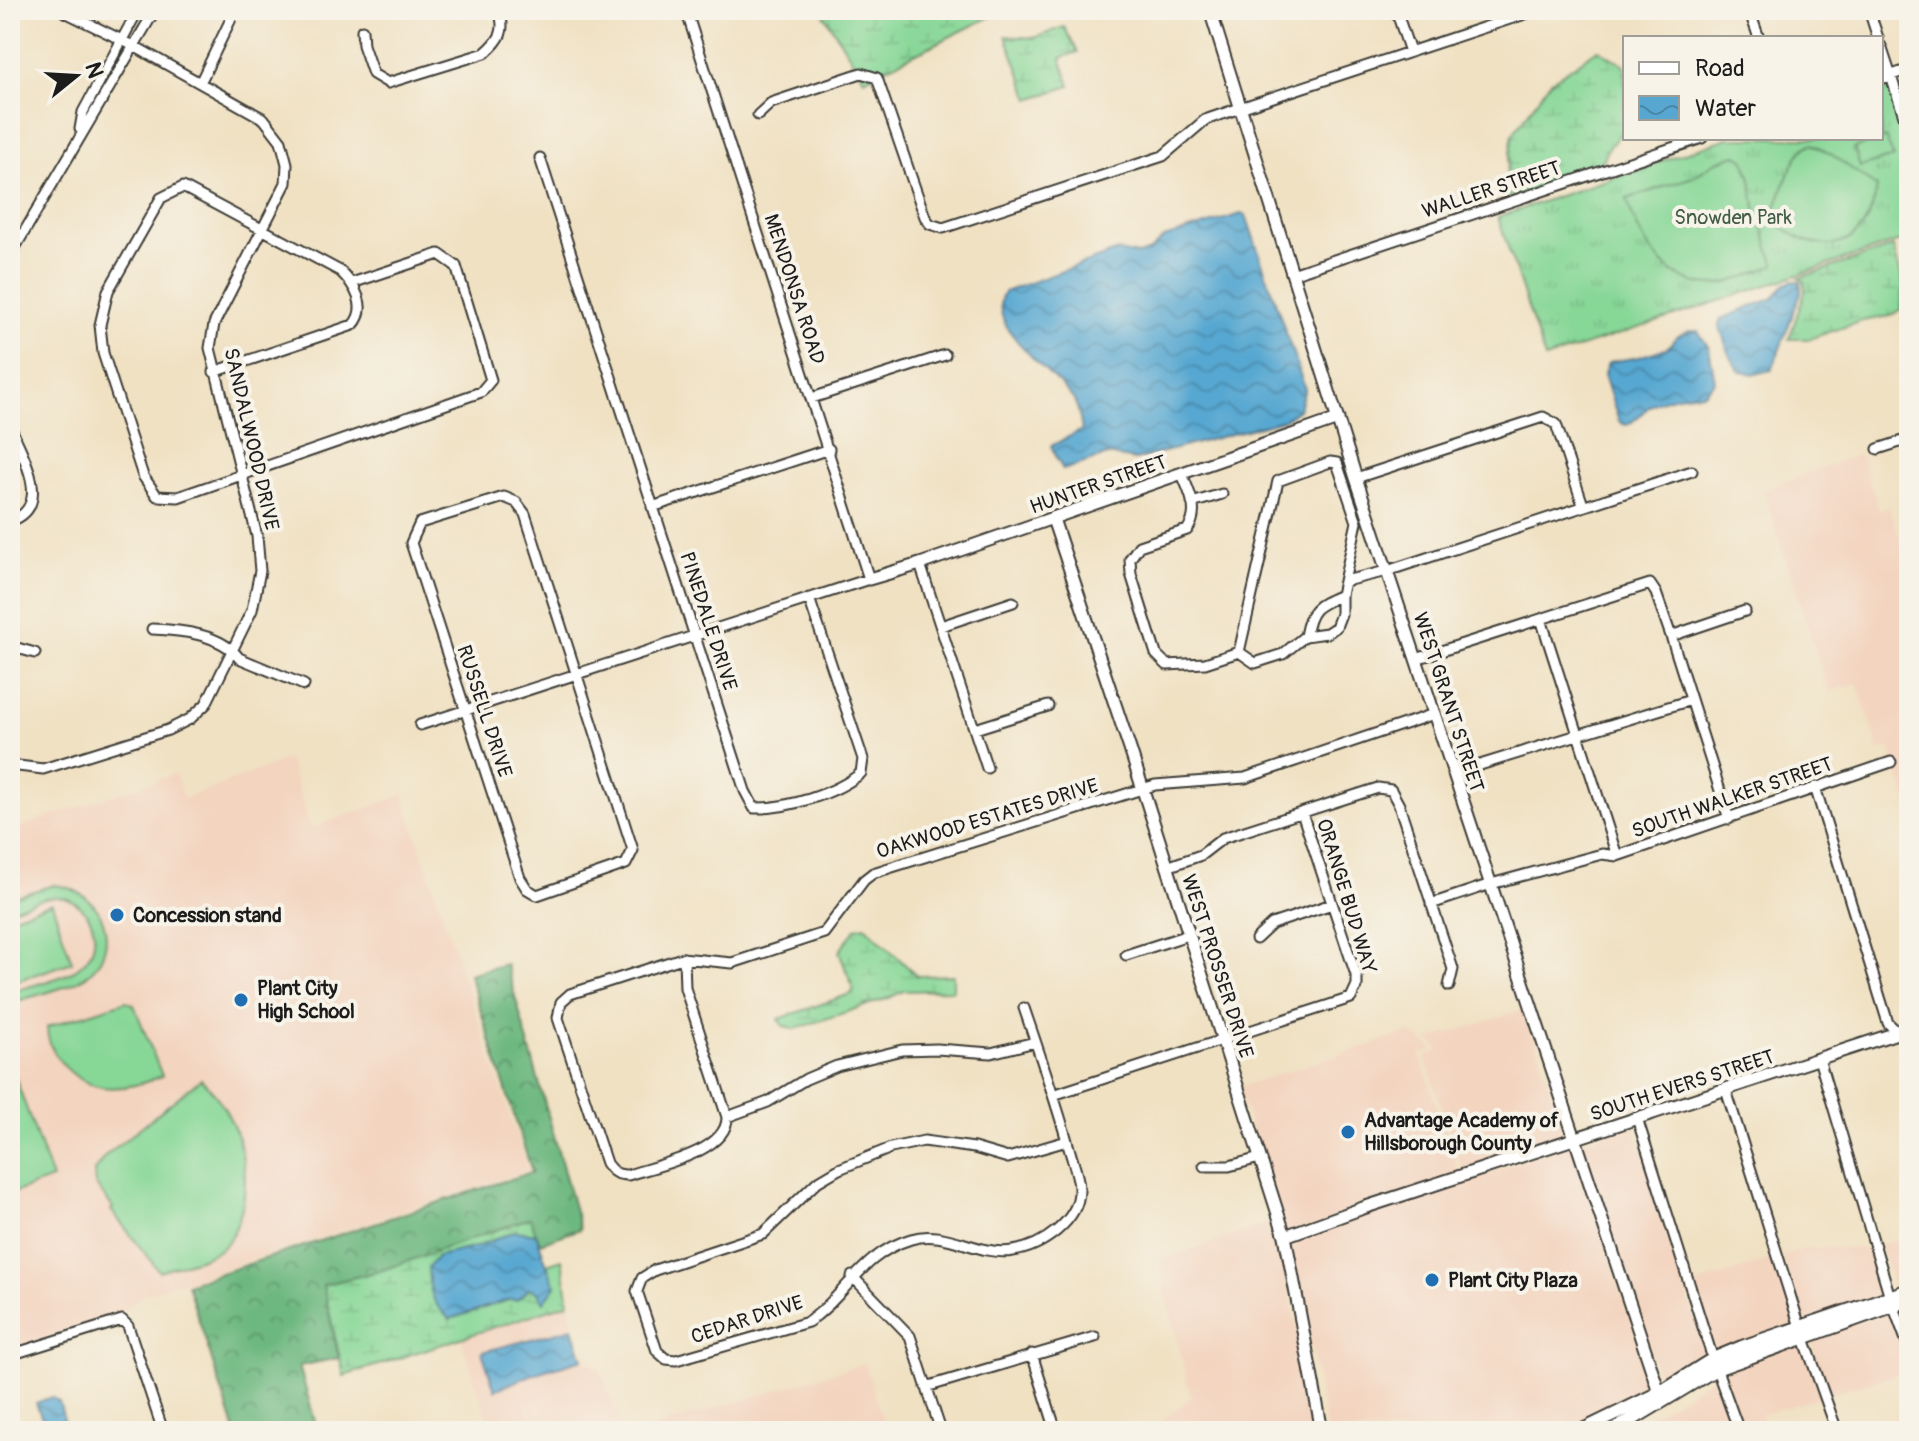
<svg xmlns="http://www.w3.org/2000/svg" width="1919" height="1441" font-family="Pangolin,sans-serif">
	<defs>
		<pattern id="grass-tufts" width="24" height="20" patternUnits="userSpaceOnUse" patternTransform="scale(2)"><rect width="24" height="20" fill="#87d797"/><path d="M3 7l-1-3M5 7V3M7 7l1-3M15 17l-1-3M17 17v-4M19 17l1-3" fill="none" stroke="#74b882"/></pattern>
		<pattern id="forest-crowns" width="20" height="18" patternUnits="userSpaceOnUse" patternTransform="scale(2)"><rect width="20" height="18" fill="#6db880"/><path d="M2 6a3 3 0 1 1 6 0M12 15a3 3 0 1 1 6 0" fill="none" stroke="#599568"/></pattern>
		<pattern id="wetland-marsh" width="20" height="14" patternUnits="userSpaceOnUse" patternTransform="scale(2)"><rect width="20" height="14" fill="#87d797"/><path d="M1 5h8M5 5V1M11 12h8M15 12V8" fill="none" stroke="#74b882"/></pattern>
		<pattern id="water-waves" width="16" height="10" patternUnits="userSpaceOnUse" patternTransform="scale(2)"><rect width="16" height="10" fill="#57a7d1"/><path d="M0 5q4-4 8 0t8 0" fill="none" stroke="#4787a9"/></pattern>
	</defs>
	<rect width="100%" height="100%" fill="#f7f3e8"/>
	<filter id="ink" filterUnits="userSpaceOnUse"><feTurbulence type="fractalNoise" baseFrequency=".0125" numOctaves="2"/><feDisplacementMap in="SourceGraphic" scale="16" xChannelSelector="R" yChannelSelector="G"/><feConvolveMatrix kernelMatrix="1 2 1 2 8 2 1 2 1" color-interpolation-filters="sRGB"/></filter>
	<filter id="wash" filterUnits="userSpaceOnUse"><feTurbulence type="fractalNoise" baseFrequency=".006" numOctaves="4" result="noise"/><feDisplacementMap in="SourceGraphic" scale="32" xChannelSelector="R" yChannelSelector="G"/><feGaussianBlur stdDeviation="1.8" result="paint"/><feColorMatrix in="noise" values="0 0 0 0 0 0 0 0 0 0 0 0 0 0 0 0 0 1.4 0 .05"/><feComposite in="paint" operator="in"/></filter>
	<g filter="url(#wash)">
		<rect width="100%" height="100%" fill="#f0e1c3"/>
		<path fill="#f3d4bf" d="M1860,454l19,56 10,-3 20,59v242l-20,-61 -10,3 -22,-67 -28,9 -66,-202z
			M288,759l23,69 92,-33 125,375 -386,125 -15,13 -22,10 -95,31v-519l165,-56 9,25z
			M1525,1009l41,128 -103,34 -38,-114 12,-5 2,-4 -11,-8z
			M1410,1032l25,18 -15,5 40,121 -175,60 -47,-149z
			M1634,1124l73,234 -45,29 -80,-246z
			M1573,1144l81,247 -84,40h-243l-37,-192z
			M1275,1221l42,210h-168l42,-34 -33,-136z
			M1909,1237v49l-15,5 -14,-46z
			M1806,1248h65l13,46 -80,27 -21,-66z
			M1774,1258l21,66 -79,29 -21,-68z
			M569,1303l4,25 -90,24 13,38 40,-17 47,-14 16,9 25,63h-133l-30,-93z
			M1891,1310l18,53v31l-11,-20 -69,20 -19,-54z
			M1801,1343l19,54 -59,18 5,16h-23l-21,-59z
			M865,1363l21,68h-245z
			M1714,1376l19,55h-112l47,-25z"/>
		<path fill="url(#grass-tufts)" stroke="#527a5a" stroke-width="2" d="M1889,83l20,59v96l-364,121 -47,-142 230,-79h153v-53z"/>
		<path fill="url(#forest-crowns)" stroke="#446a4e" stroke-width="2" d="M506,964l74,265 -40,14 -10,-24 -150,52 -57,14 16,73 -40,8 18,62 -9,3h-73l-48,-147 345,-112 -63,-198z"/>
		<path fill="url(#wetland-marsh)" stroke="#527a5a" stroke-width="2" d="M821,10h183l-140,69z
			M1064,27l14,25 -17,6 9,28 -40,13 -24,-63 28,2z
			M1598,49l27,17v62l-18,22 -9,18 -90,30 -3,-14 8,-50 37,-52z
			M1893,247l11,39 -3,23 -10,7 -29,5 -53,18h-20l16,-47 -1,-11 -5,-3z
			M865,926l52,50 36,-1v15l-50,1 -14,7 -94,31 -12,-3 -4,-7 74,-26 -1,-8 -13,-33 17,-24z
			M530,1218l6,16 -21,-3 -38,16 -39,9 12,63 58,-19h9l13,-12 8,5 12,-18 -3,-11 15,-5 7,44 -225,73 -21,-91 57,-14z"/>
		<path fill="#87d797" stroke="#527a5a" stroke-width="2" d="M1886,138l7,19 -33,10 -6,-19z
			M1811,144l20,10 46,33c-10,68 -59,73 -105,32 8,-20 20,-68 39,-75z
			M1736,155l8,4 7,20 4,28 20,58c-19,6 -45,21 -66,20 -45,-3 -72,-48 -82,-86l66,-22 23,-15z
			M54,885c47,4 72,59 32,91 -17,13 -55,20 -76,27v-11c19,-6 55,-13 70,-26 28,-22 12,-66 -22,-69 -16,-1 -33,8 -48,13v-12z
			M52,903l20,59 -62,21v-66z
			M126,1001l8,4 28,71c-38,16 -74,20 -102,-15 -8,-10 -13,-21 -13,-34z
			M10,1063l42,116 -42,15z
			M201,1079c35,34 53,87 39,136 -3,11 -8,24 -17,32 -13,11 -47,18 -64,24l-48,-61 2,-2 -18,-24 -1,-13 11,-15z"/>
		<path fill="url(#water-waves)" stroke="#3a6276" stroke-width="2" d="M1241,214l5,1 59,174 -7,21 -15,10 -148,40 -27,-5 -45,15 -12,-24 31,-16c-2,-11 -3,-22 -9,-31 -17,-25 -90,-72 -69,-107l114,-41 21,4 11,-4 14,-13z
			M1793,281l8,1v10l-29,78 -16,4 -16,-2 -9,-13 -12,-34 2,-6 53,-21 10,-13z
			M1689,331h9l11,17 6,33 -11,12c-16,1 -38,3 -52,12 -10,6 -14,15 -26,20l-7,-3 -15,-47 2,-9 4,-4 29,-5 28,-9 9,-11z
			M515,1231l21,3c7,17 11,36 20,52l-12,16 -6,-9 -8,-5 -13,12h-9l-58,19c-18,-14 -21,-29 -22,-52l10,-11 39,-9z
			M573,1328l10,31 -47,14 -41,17 -13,-38z
			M51,1397l8,5 6,21 -2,5 -16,3 -11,-28z"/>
	</g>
	<g filter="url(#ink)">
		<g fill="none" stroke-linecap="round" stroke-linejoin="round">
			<defs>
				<path id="minor" d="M1396,10l14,42
					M1749,10l10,28
					M1869,10l9,28
					M10,20l5,-10
					M362,30l1,15 10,29 15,9 97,-30c16,-14 21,-22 14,-43
					M1881,46l28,85
					M1881,79l28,-10
					M200,83l30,-62 3,-11
					M758,115l13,-12 90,-30 16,5 48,139 5,7 13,4 220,-72 42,-36 35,-12 297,-98
					M80,129l3,-17 55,-102
					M540,158l205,633 9,17c32,1 82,-14 107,-35l2,-14 -54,-161
					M10,256l145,-246
					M1292,274l410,-136
					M214,372l139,-47c16,-17 2,-40 -13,-54l-157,-84 -22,11 -53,93 -8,34 3,28 40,123 14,20 21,1 303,-105 10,-12 -35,-114 -17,-12 -87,29
					M812,398l133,-43
					M10,426c12,28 44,81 0,95
					M1878,449l31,-10
					M1182,474c7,18 19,38 5,56l-48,16 -9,13 1,15 25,80 11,11 38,-2 34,-11 16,11 28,-9 22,-18 22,-3 9,-6 5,-13v-19l16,-73 -20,-59 -7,-1 -52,19 -39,171
					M1356,478l187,-61 13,7 27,81
					M504,497l12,5 9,12 108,336 -7,14 -89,31 -10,-6 -7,-11 -109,-335 9,-20z
					M1192,503l30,-9
					M652,507l177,-58
					M920,564l67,204
					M1345,581l42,-10 305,-100
					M1541,619l76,237
					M941,626l72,-24
					M152,629c29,1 69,5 87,29l65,27
					M1305,636c5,-28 11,-30 36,-41
					M1671,636l74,-25
					M10,646l25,7
					M1416,659l234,-75 6,9 15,43 58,183
					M420,725l449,-146 -183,-569
					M975,729l73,-23
					M10,765l33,4 125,-39 22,-11 16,-15 46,-94 8,-39 -3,-35 -47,-188 4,-24 72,-141 1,-19 -6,-23 -17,-22 -130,-73 -73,-36
					M1454,773l237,-73
					M1815,787l73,236 21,20
					M1167,867l34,-12 22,-17 155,-50 13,2 8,15 54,164 -4,17
					M1431,904l60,-20 111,-30 15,2 274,-94
					M1256,939l16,-15 60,-20
					M1126,955l62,-20
					M684,958l1,30 42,129c1,35 -72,49 -99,58 -11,0 -16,-3 -22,-12l-48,-145 3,-16 9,-8 112,-36 50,5 92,-30 40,-53 9,-7 282,-88 90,-7 189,-64
					M1024,1008c16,47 32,93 45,140 3,12 10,28 10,41 1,32 -38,58 -66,62 -34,6 -67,-23 -102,-12 -50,15 -64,56 -103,83l-132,38 -10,-1 -9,-8 -20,-60 5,-13 13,-8 108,-36 54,-52 22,-13 52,-21 33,-7 50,7 34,10 59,-17
					M1819,1059l71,238 19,51
					M1726,1090l74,237 37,104
					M1053,1095l298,-97 6,-13v-7l-55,-165
					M727,1117l41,-15 38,-23 31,-13 65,-16 35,-1 54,4 44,-11
					M1637,1118l76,241 26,72
					M1204,1166h25l31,-8
					M852,1276l58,60 31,95
					M1032,1354l24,77
					M10,1355l112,-35 6,6 35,105
					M926,1387l169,-50"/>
				<path id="tertiary" d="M1210,10l146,468 305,920
					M1053,519l77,230 155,487 37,195
					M869,579l51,-15 418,-145
					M1285,1236l78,-28 546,-179"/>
				<path id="secondary" d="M1581,1431l78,-38 54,-34 29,-12 167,-57
					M1613,1431l103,-62 193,-69"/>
			</defs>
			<use href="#minor" stroke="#3c3a35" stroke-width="13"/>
			<use href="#tertiary" stroke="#3c3a35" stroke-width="15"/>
			<use href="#secondary" stroke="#3c3a35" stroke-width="16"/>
			<use href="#minor" stroke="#fff" stroke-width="9"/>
			<use href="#tertiary" stroke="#fff" stroke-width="11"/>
			<use href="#secondary" stroke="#fff" stroke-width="12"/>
		</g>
	</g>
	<g fill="#1f6fb2" stroke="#f7f3e8" stroke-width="3">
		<circle cx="117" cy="915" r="8"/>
		<circle cx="241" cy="1000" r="8"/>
		<circle cx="1348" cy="1132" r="8"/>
		<circle cx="1432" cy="1280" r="8"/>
	</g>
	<g text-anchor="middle" stroke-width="8" stroke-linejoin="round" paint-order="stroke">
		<g font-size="20" fill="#1c1c1c" stroke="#f7f3e8">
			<text transform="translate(1491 189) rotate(-18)" y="7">WALLER STREET</text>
			<text transform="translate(795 289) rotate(72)" y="7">MENDONSA ROAD</text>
			<text transform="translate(252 439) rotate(77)" y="7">SANDALWOOD DRIVE</text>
			<text transform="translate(1098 484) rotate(-19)" y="7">HUNTER STREET</text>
			<text transform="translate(709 621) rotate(72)" y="7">PINEDALE DRIVE</text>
			<text transform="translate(1449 702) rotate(72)" y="7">WEST GRANT STREET</text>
			<text transform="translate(485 711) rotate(72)" y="7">RUSSELL DRIVE</text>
			<text transform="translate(1732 797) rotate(-19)" y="7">SOUTH WALKER STREET</text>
			<text transform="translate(987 818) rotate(-17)" y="7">OAKWOOD ESTATES DRIVE</text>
			<text transform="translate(1347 896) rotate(73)" y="7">ORANGE BUD WAY</text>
			<text transform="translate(1218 966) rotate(72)" y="7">WEST PROSSER DRIVE</text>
			<text transform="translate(1682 1085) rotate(-18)" y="7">SOUTH EVERS STREET</text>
			<text transform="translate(747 1319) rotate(-18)" y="7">CEDAR DRIVE</text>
		</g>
		<g font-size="20" fill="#415d47" stroke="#f7f3e8">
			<text x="1733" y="224">Snowden Park</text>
		</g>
		<g font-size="20" font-weight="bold" fill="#1c1c1c" stroke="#f7f3e8" text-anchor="start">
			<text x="133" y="922">Concession stand</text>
			<text x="257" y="995">Plant City<tspan x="257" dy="23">High School</tspan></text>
			<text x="1364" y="1127">Advantage Academy of<tspan x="1364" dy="23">Hillsborough County</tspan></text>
			<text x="1448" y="1287">Plant City Plaza</text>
		</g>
	</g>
	<rect width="1919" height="1441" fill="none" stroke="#f7f3e8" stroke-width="40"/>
	<rect x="1623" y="36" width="260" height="104" fill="#f7f3e8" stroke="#9f9d96" stroke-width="2"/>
	<rect x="1639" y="62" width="40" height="12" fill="#ffffff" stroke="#9f9d96" stroke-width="2"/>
	<text x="1695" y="76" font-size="24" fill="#1c1c1c">Road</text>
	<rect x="1639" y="96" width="40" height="24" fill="url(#water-waves)" stroke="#9f9d96" stroke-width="2"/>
	<text x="1695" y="116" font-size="24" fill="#1c1c1c">Water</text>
	<g transform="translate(76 76) rotate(72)" stroke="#f7f3e8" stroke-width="6" paint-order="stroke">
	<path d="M0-6L14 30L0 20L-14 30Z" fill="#1c1c1c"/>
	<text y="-12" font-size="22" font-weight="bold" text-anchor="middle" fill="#1c1c1c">N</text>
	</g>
</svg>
